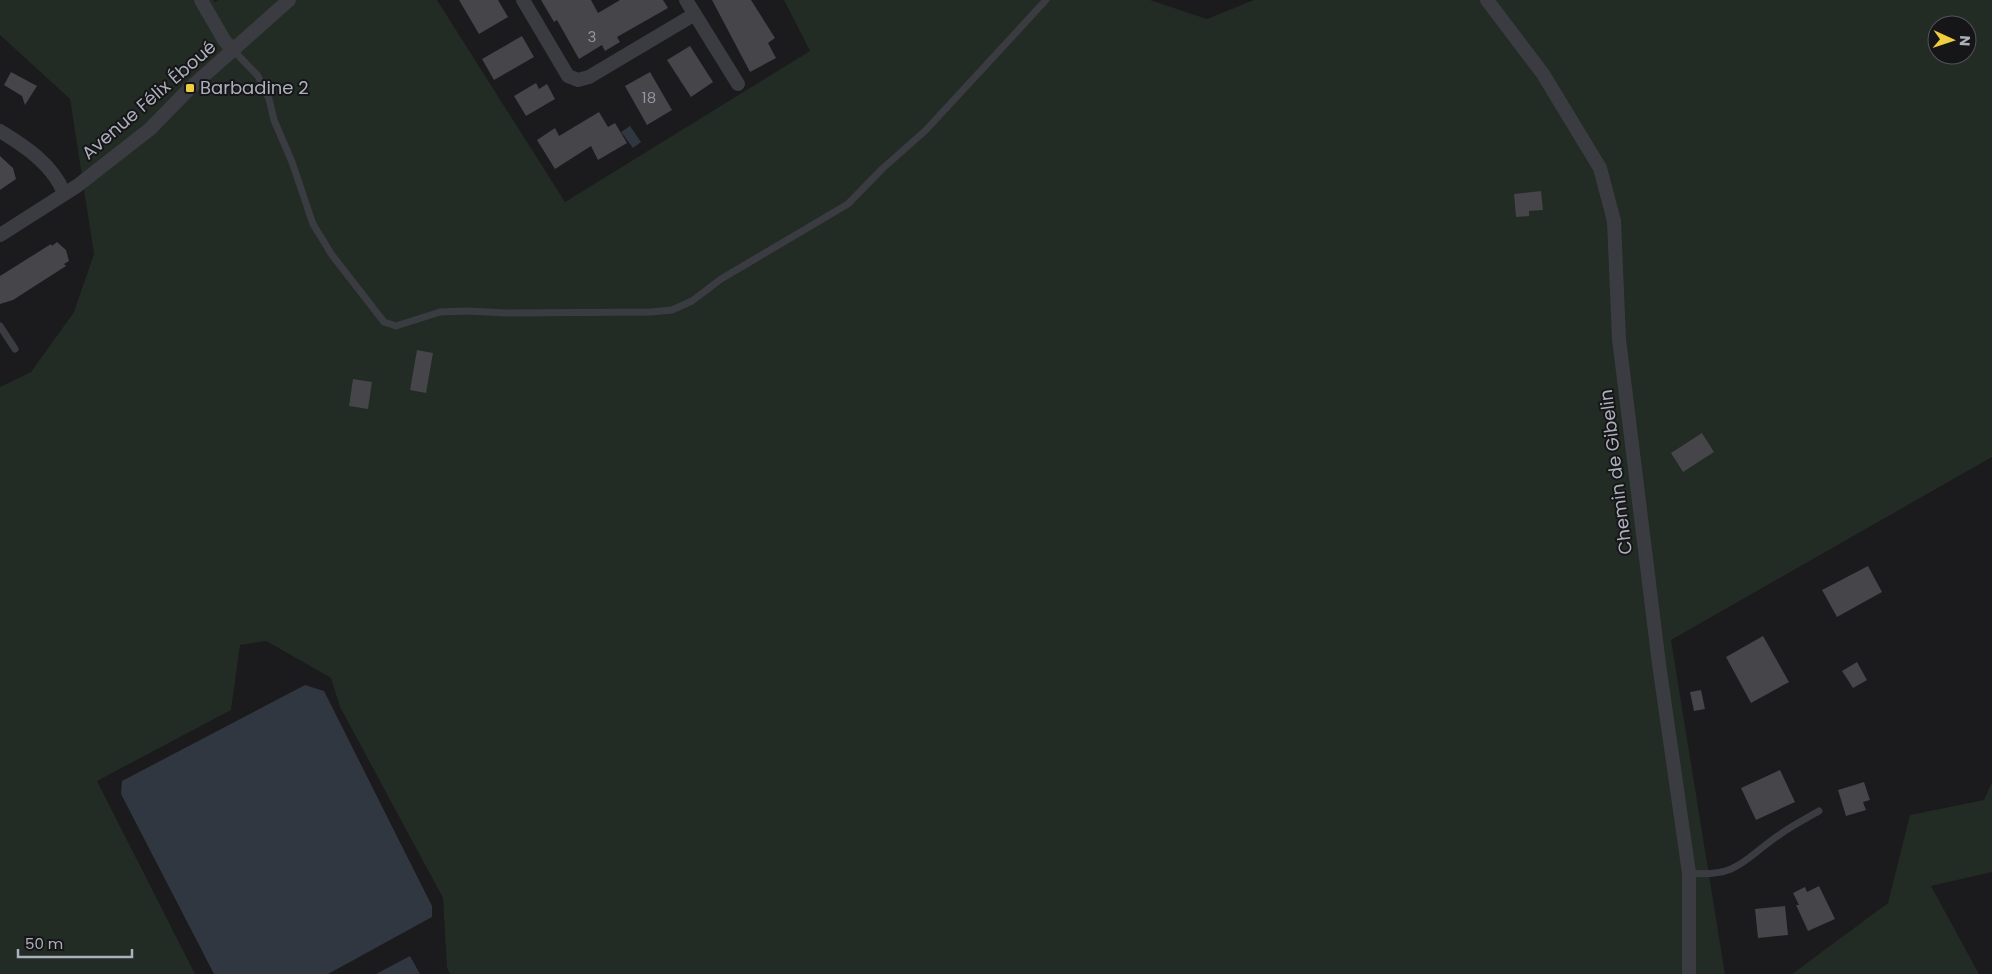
<svg xmlns="http://www.w3.org/2000/svg" width="1992" height="974" font-family="Poppins,sans-serif">
	<rect width="100%" height="100%" fill="#1b1a1d"/>
	<path fill="#222b24" fill-rule="evenodd" d="M0,0h214l1,2 4,-2h218l128,202 245,-151 -26,-51h366l57,19 47,-19h738v457l-321,183 54,334h-1275l-3,-6 -4,-70 -103,-191 -9,-29 -65,-37 -26,4 -9,65 -134,71 98,193h-195v-587l31,-15 43,-60 20,-58 -24,-155 -70,-64zM1937,25h30v30h-30z
		M1992,782v90l-61,14 48,88h-187l96,-71 22,-88 74,-15z"/>
	<path fill="#303741" d="M630,126l11,16 -8,6 -12,-16z
		M305,685l19,6 108,215v11l-104,57h-114l-93,-180 1,-13z
		M410,956l10,18h-44z"/>
	<path fill="#45454a" d="M459,0h39l10,17 -29,17z
		M541,0h50l7,13 22,-13h43l5,8 -51,29 3,5 -15,9 -3,-6 -23,14 -22,-39 -3,2z
		M712,0h39l24,38 -7,5 8,15 -26,14z
		M522,36l12,21 -40,23 -12,-21z
		M690,46l23,36 -22,15 -24,-37z
		M11,72l26,14 -12,19 -3,-9 -18,-11z
		M650,72l22,38 -25,15 -22,-39z
		M536,83l3,6 8,-5 8,15 -29,17 -12,-20z
		M599,112l9,15 7,-4 12,20 -29,17 -7,-14 -36,23 -18,-29 18,-12 4,8z
		M0,156l13,12 3,11 -16,11z
		M1541,191l2,19 -14,1v5l-13,1 -2,-23z
		M57,242l9,8 3,11 -5,3 2,2 -53,34 -13,4v-28l51,-32 1,2z
		M417,350l16,3 -7,40 -16,-3z
		M353,379l19,3 -4,27 -19,-3z
		M1702,433l12,19 -31,20 -12,-19z
		M1868,566l14,26 -45,25 -15,-27z
		M1763,636l26,46 -38,21 -25,-46z
		M1857,662l10,18 -14,8 -11,-17z
		M1701,690l4,19 -11,2 -4,-19z
		M1780,770l15,32 -39,18 -15,-32z
		M1864,782l6,18 -7,2 3,8 -20,6 -8,-26z
		M1819,886l16,33 -27,12 -12,-26h3l-6,-12 12,-6 2,5z
		M1785,906l3,29 -30,3 -3,-29z"/>
	<g fill="none" stroke-linecap="round" stroke-linejoin="round">
		<path stroke="#3b3c42" stroke-width="7" d="M234,51l24,25 11,23 5,21 18,42 21,62 19,31 52,67 12,4 44,-14 27,-1 39,2 145,-1 21,-2 20,-9 29,-22 127,-75 34,-35 44,-39 120,-130
			M0,326l15,23
			M1689,873c51,5 56,-16 93,-40 11,-8 25,-15 37,-22"/>
		<path stroke="#3b3c42" stroke-width="14" d="M201,0l23,40 10,11
			M523,0l45,76 10,4 11,-3 106,-63
			M686,0l52,84
			M1487,0l56,74 57,94 14,53 5,118 40,325 30,209v101
			M0,131c25,15 53,34 64,62
			M0,235l77,-49 73,-57 40,-41 99,-88"/>
	</g>
	<rect fill="#efce40" stroke="#161518" stroke-width="2" x="185" y="83" width="10" height="10" rx="2.5"/>
	<g text-anchor="middle" stroke-width="4" stroke-linejoin="round" paint-order="stroke">
		<g font-size="15" fill="#9395a0">
			<text x="592" y="42">3</text>
			<text x="649" y="103">18</text>
		</g>
		<g font-size="18" fill="#adb0bc" stroke="#161518" text-anchor="start">
			<text x="200" y="94">Barbadine 2</text>
		</g>
		<g font-size="18" fill="#adb0bc" stroke="#161518">
			<text transform="translate(149 100) rotate(-41)" y="6">Avenue Félix Éboué</text>
			<text transform="translate(1616 472) rotate(-97)" y="6">Chemin de Gibelin</text>
		</g>
	</g>
	<g transform="translate(1952 40) rotate(93)"><circle r="24" fill="#161518" stroke="#52535a"/>
	<path d="M0-4L9 19L0 12L-9 19Z" fill="#efce40"/>
	<text y="-8" font-size="14" font-weight="bold" text-anchor="middle" fill="#adb0bc">N</text>
	</g>
	<path d="M18 949v8h114v-8" fill="none" stroke="#adb0bc" stroke-width="2.5"/>
	<text x="25" y="949" font-size="15" fill="#adb0bc" stroke="#161518" stroke-width="4" paint-order="stroke">50 m</text>
</svg>
